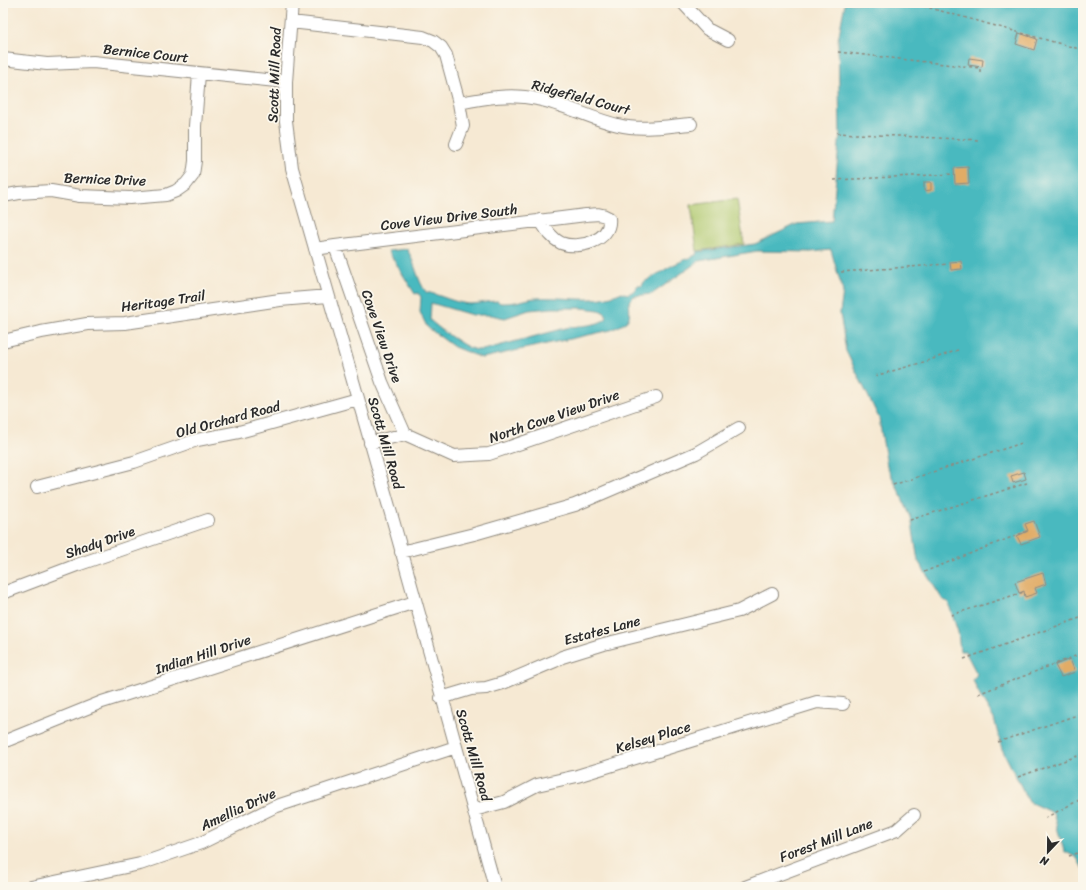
<svg xmlns="http://www.w3.org/2000/svg" width="1086" height="890" font-family="Sriracha,sans-serif">
	<rect width="100%" height="100%" fill="#fbf7ec"/>
	<filter id="ink" filterUnits="userSpaceOnUse"><feTurbulence type="fractalNoise" baseFrequency=".025" numOctaves="2"/><feDisplacementMap in="SourceGraphic" scale="8" xChannelSelector="R" yChannelSelector="G"/><feConvolveMatrix kernelMatrix="1 2 1 2 8 2 1 2 1" color-interpolation-filters="sRGB"/></filter>
	<filter id="wash" filterUnits="userSpaceOnUse"><feTurbulence type="fractalNoise" baseFrequency=".012" numOctaves="4" result="noise"/><feDisplacementMap in="SourceGraphic" scale="16" xChannelSelector="R" yChannelSelector="G"/><feGaussianBlur stdDeviation="0.9" result="paint"/><feColorMatrix in="noise" values="0 0 0 0 0 0 0 0 0 0 0 0 0 0 0 0 0 1.4 0 .05"/><feComposite in="paint" operator="in"/></filter>
	<g filter="url(#wash)">
		<rect width="100%" height="100%" fill="#f6e9d3"/>
		<path fill="#b0c96f" stroke="#6e7a4d" d="M737,199l7,45 -47,7 -6,-46z"/>
		<path fill="#49b9bf" stroke="#3a7275" fill-rule="evenodd" d="M845,3h238v866l-6,-11 -13,-7 -11,-38 -24,-11 -27,-53 -8,-30 -14,-23 -7,-16 4,-6 -12,-23h-5l-2,-19 -10,-30 -5,-2 -25,-39 -7,-44 -24,-51 -8,-48 -33,-67 -6,-38 3,-21 -12,-42 -20,2 -54,-1 -58,10 -47,33 -18,2 -5,5c2,20 0,21 -18,29l-129,28 -28,-11 -27,-20 -7,-15 1,-15 -3,-4 -3,1 -27,-43 19,-2c8,13 10,31 19,43 15,3 28,11 44,12 9,0 18,-3 28,-3l2,2c6,0 11,0 16,-1 7,-1 13,-4 21,-4 29,-2 58,7 85,-6 6,4 12,0 15,-6h5l2,-4 29,-17 23,-10 1,-3 58,-8 42,-20 35,-3 8,-88 -2,-93zM431,303l41,12h19l14,3 24,-8 23,-2h30l17,2 6,3 2,5c-10,9 -29,7 -41,10 -28,7 -55,15 -83,22 -3,0 -7,0 -10,-1 -9,-2 -36,-22 -43,-29z"/>
		<g id="blocks">
			<path fill="#e1ac66" d="M1019,33l18,6 -3,11 -18,-6z
				M969,58l14,2 -1,7 -14,-2z
				M968,167l1,16 -14,1 -1,-16z
				M924,182h7v8l-7,1z
				M961,261l1,8 -11,1 -1,-8z
				M1024,472l2,7 -13,4 -2,-7z
				M1034,521l6,16 -19,7 -4,-8 11,-5 -3,-7z
				M1043,573l3,11 -11,4 2,5 -12,4 -1,-6 -5,2 -4,-11z
				M1070,659l5,13 -14,5 -6,-12z"/>
		</g>
	</g>
	<g filter="url(#ink)">
		<use href="#blocks" fill-opacity="0" stroke="#908a7f" stroke-width="1"/>
		<g fill="none" stroke-linecap="round" stroke-linejoin="round">
			<defs>
				<path id="minor" d="M292,3l-6,79v39l6,47 102,356 101,363
					M683,3l24,26 21,11
					M291,22l132,15 10,4 8,6 5,8 13,48 4,23 -7,18
					M3,59l44,5 46,-2 193,20
					M459,103c26,-5 52,-10 78,-4 28,5 54,20 81,26 24,6 49,1 73,-1
					M3,196l16,-3 32,-2 29,5 50,2 36,-3 10,-4 10,-7 7,-9 2,-14v-35l4,-52
					M335,246l47,136 23,52
					M315,249l20,-3 251,-31c9,-1 15,-2 23,3 3,23 -31,32 -48,25 -10,-5 -15,-14 -21,-23
					M3,341l38,-9 46,-8 38,-1 155,-23 48,-4
					M370,443l35,-9 49,22 35,-2 167,-57
					M37,487l97,-25 63,-22 42,-8 119,-33
					M401,552l73,-18 101,-29 121,-52 43,-25
					M3,593l74,-28 131,-45
					M441,698l30,-9 15,-1 17,-5 52,-22 7,-4 42,-13 135,-33 33,-17
					M3,742l99,-40 313,-100
					M474,810l30,-8 33,-17 40,-9 240,-74 26,2
					M31,887l109,-23 32,-11 29,-10 73,-36 182,-60
					M745,887l152,-57 17,-15"/>
			</defs>
			<use href="#minor" stroke="#908a7f" stroke-width="14"/>
			<path stroke="#908a7f" stroke-width="1.5" stroke-dasharray="3 3" stroke-linecap="butt" d="M912,3l171,47
				M838,52l142,16v6
				M837,133l143,7
				M834,180l120,-6
				M841,272l107,-8
				M875,376l52,-15 31,-11
				M893,485l129,-42
				M910,520l117,-37
				M924,572l103,-41
				M951,615l73,-23
				M964,659l119,-42
				M978,694l105,-41
				M998,742l85,-29
				M1018,777l65,-23
				M1045,818l38,-20
				M1069,856l14,-5"/>
			<use href="#minor" stroke="#fff" stroke-width="12"/>
		</g>
	</g>
	<g text-anchor="middle" stroke-width="3.5" stroke-linejoin="round" paint-order="stroke">
		<g font-size="14" fill="#2b2b2b" stroke="#fbf7ec">
			<text transform="translate(146 53) rotate(6)" y="5">Bernice Court</text>
			<text transform="translate(274 75) rotate(-88)" y="5">Scott Mill Road</text>
			<text transform="translate(581 97) rotate(15)" y="5">Ridgefield Court</text>
			<text transform="translate(105 179) rotate(2)" y="5">Bernice Drive</text>
			<text transform="translate(449 217) rotate(-7)" y="5">Cove View Drive South</text>
			<text transform="translate(163 301) rotate(-8)" y="5">Heritage Trail</text>
			<text transform="translate(382 336) rotate(71)" y="5">Cove View Drive</text>
			<text transform="translate(554 416) rotate(-19)" y="5">North Cove View Drive</text>
			<text transform="translate(228 419) rotate(-15)" y="5">Old Orchard Road</text>
			<text transform="translate(386 443) rotate(74)" y="5">Scott Mill Road</text>
			<text transform="translate(100 542) rotate(-19)" y="5">Shady Drive</text>
			<text transform="translate(602 630) rotate(-15)" y="5">Estates Lane</text>
			<text transform="translate(203 654) rotate(-18)" y="5">Indian Hill Drive</text>
			<text transform="translate(653 737) rotate(-17)" y="5">Kelsey Place</text>
			<text transform="translate(474 755) rotate(74)" y="5">Scott Mill Road</text>
			<text transform="translate(238 809) rotate(-25)" y="5">Amellia Drive</text>
			<text transform="translate(826 840) rotate(-21)" y="5">Forest Mill Lane</text>
		</g>
	</g>
	<rect width="1086" height="890" fill="none" stroke="#fbf7ec" stroke-width="16"/>
	<g transform="translate(1048 852) rotate(202)" stroke="#fbf7ec" stroke-width="3" paint-order="stroke">
	<path d="M0-3L7 15L0 10L-7 15Z" fill="#2b2b2b"/>
	<text y="-6" font-size="11" font-weight="bold" text-anchor="middle" fill="#2b2b2b">N</text>
	</g>
</svg>
